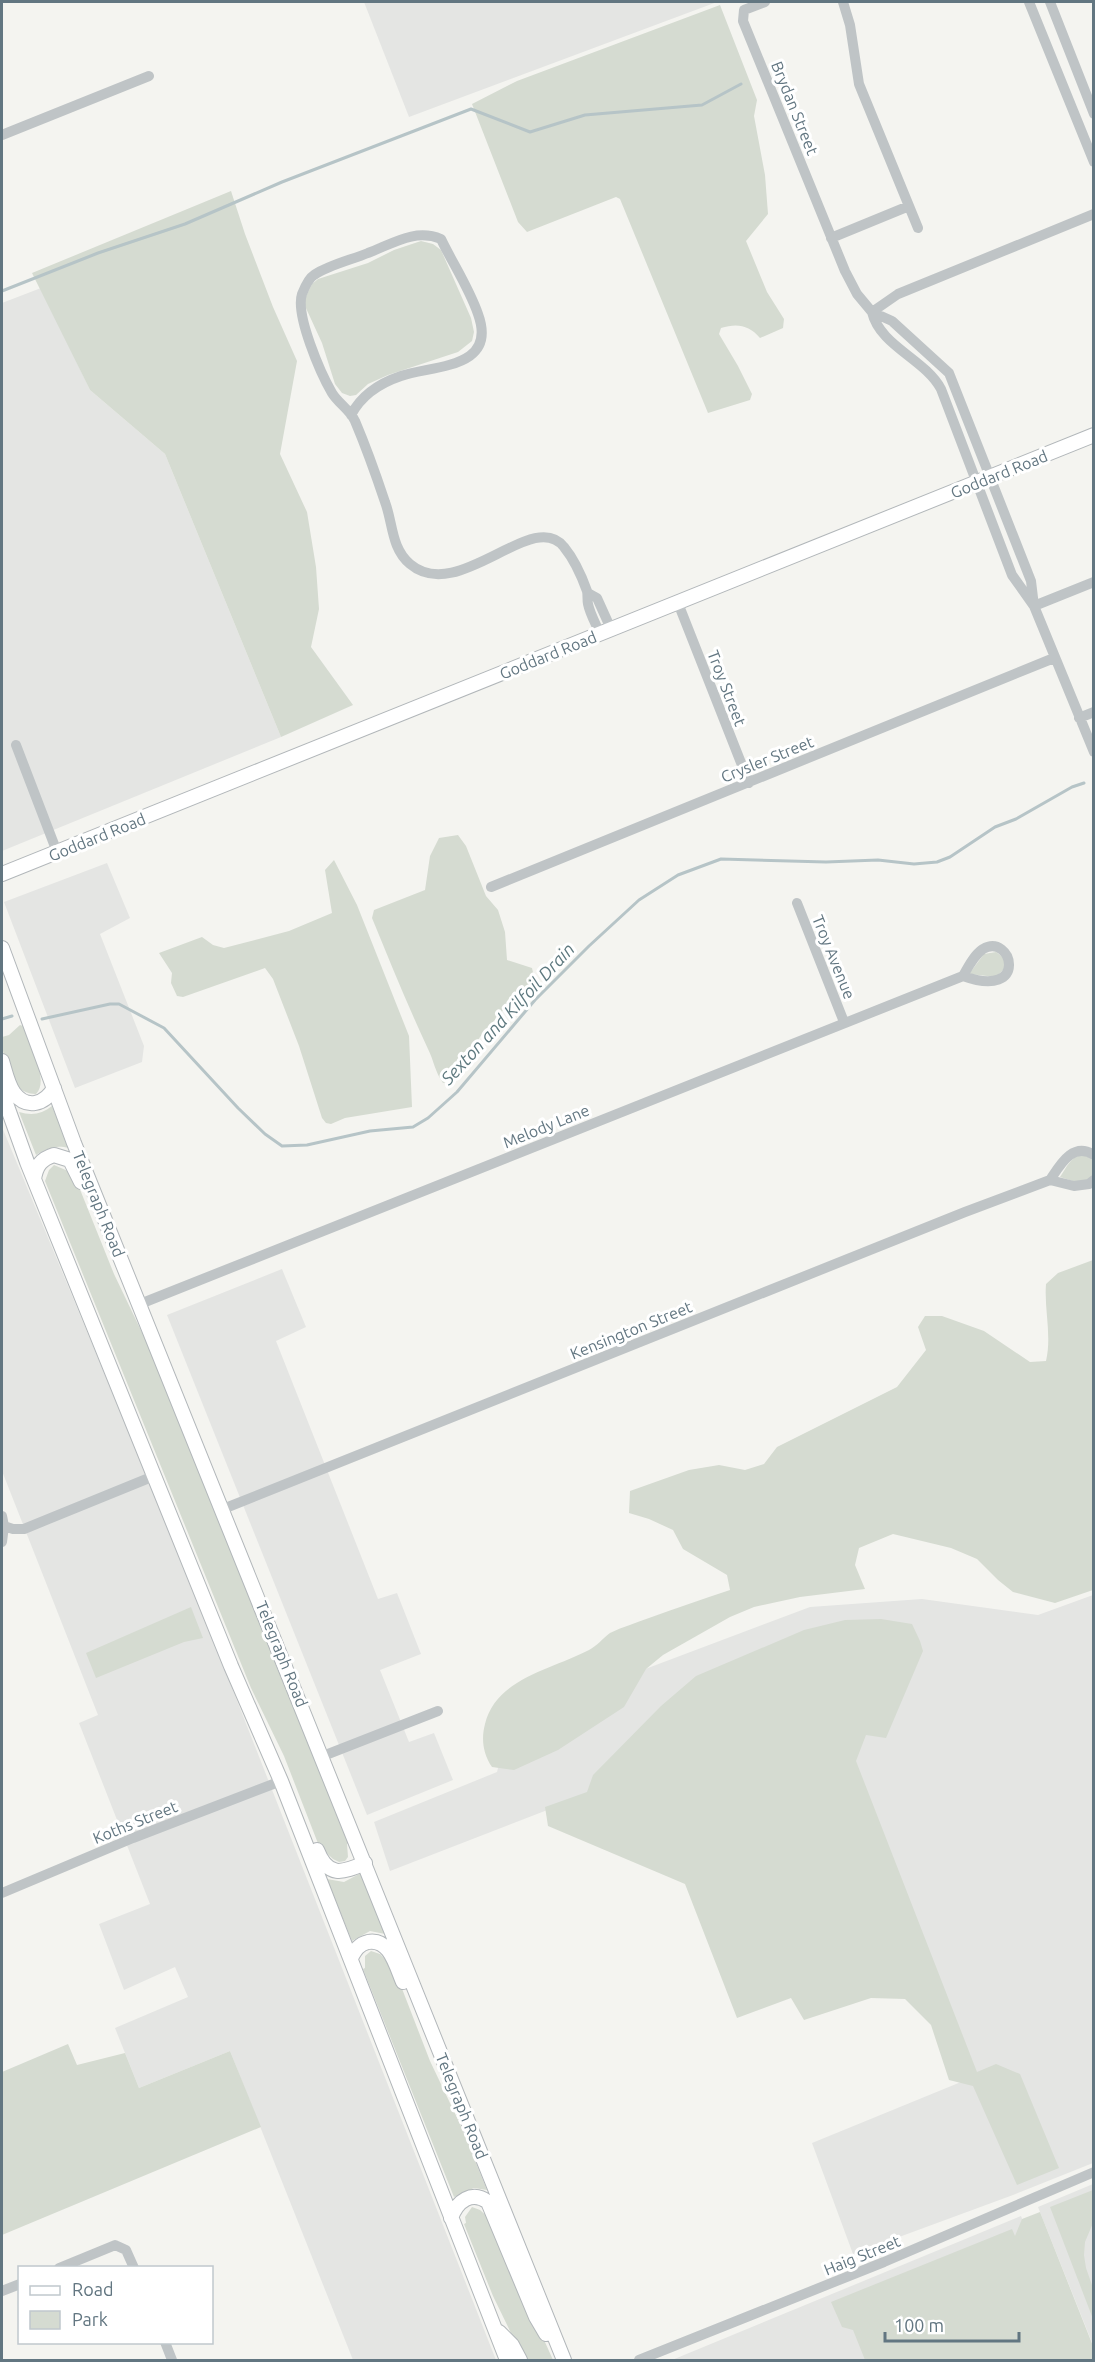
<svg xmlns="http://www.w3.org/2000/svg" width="1095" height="2362" font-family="Ubuntu,sans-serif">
	<rect width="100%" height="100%" fill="#f4f4f0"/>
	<path fill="#e4e5e3" d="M364,2h353l-308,115z
		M41,288l49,102 75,64 116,283 -279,114v-548z
		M107,863l23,55 -30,16 44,112 -2,16 -67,26 -71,-186z
		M2,1127l179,431 315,802h-143l-123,-309 -91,37 -24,-60 73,-31 -13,-30 -51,23 -25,-66 51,-20 -71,-181 19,-8 -96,-244z
		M282,1269l24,58 -30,14 102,258 19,-6 24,61 -41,16 29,72 25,-9 19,47 -86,35 -200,-500z
		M1093,1595v568l-80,32 -160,59 -41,-111 149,-61 -107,-294 -268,7 -196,76 -16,-49 123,-50 1,-4 -9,-40 321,-121 112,-8 116,16z
		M1093,2184v161l-55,-138z
		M1021,2216l57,144h-406z"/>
	<path fill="#d5dbd1" d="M720,5l37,95 -3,16 11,59 3,39 -22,27 21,51 17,27 -1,9 -23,10c-11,-13 -23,-15 -39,-10l-2,6 19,32 14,28 -2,6 -42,13 -88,-214 -4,-2 -89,35 -9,-10 -46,-118 45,-23z
		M231,191l14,43 28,73 24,54 -17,93 27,58 9,55 3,42 -8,38 42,58 -72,32 -116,-283 -75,-64 -58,-117z
		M421,241l12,3 8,6 30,68 3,14 -2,9 -14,11 -70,23 -20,9 -12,11 -6,1 -8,-3 -7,-9 -13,-41 -17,-37v-8l7,-14 6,-5 50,-16 26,-13z
		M458,835l8,11 20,50 12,14 7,22 2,28 25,8 3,13 -29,26 -26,30 -26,42 -11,4c-8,-11 -9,-22 -15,-34 -20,-43 -38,-87 -56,-131l2,-8 51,-20 5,-34 9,-18z
		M334,860l23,45 52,131 3,71 -67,11 -14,6 -5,-1 -4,-5 -23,-72 -26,-67 -8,-11 -82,29 -6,-1 -6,-13 1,-10 -13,-20 43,-16 11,8 11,3 65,-17 43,-18 -7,-43z
		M996,952l8,6v11l-8,8 -27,-3 15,-20z
		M20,1025l3,1c6,18 27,54 13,68 -26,1 -34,-37 -34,-57l7,-2z
		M52,1106l17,42c-14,-3 -21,0 -33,7l-17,-43c13,4 23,2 33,-6z
		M1083,1154l11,7 -2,17 -13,5 -19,-6c6,-9 11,-21 23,-23z
		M54,1165l14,6 9,11 37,92 33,69 202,500 -2,1 1,13 -3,4 -6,1 -6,-3 -14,-13 -35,-90 -33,-68 -206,-507 4,-11z
		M1093,1260v330l-38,13 -42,-11 -15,-12 -21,-21 -26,-11 -58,-14 -34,14 -4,17 10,24 -65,8 -46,10 -24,10 -67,38 -17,14 -22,38 -66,43 -44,20 -22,-3c-9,-13 -11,-28 -7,-43 11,-46 68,-55 104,-74 8,-4 14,-12 21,-17 12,-6 26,-10 39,-15 27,-10 54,-19 81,-28l-3,-15 -44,-26 -10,-19 -24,-11 -20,-6 1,-22 59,-21 30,-5 26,5 19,-6 13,-17 120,-60 29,-37 -8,-23 7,-11h17l42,15 46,31 16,-1c6,-26 -2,-51 0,-77l12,-11z
		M191,1607l12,31 -19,4 -88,36 -10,-25z
		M881,1619l31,5 8,17 3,10 -37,87 -20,-3 -10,26 121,311 19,-8 24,10 39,94 -42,17 -44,-99 -24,-6 -18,-55 -26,-26 -34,-1 -67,22 -13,-22 -54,20 -52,-134 -137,-58 -3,-19 42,-15 6,-17 68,-69 35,-30 108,-46 41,-10z
		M361,1873l24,61 -15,-3 -18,10 -25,-62 17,3z
		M371,1951l9,3 14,14 36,93 30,63 27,66 -13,-2 -20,9 -91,-228 2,-1v-12z
		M68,2044l9,21 48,-12 14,35 91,-37 31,76 -259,108v-163z
		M1093,2190v33l-8,19 -1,13 2,13 7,20v31l-43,-112z
		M472,2207l8,3 10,9 63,141h-29l-31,-64 -29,-72 2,-1 -1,-6z
		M1040,2212l53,134v14h-228l-12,-30 -11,-3 -11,-25 181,-73 3,7 7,-17z"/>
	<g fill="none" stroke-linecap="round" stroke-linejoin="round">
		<path stroke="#b6c4c7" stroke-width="3" d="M2,291l96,-38 87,-29 97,-42 189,-73 59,23 55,-17 117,-10 39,-21
			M2,1019l10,-3
			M42,1019l68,-15h9l45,24 74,80 27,26 17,12 25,-1 63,-14 43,-4 15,-9 29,-26 78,-92 54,-54 50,-46 39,-25 43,-16 105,3 52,-2 36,4 23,-2 13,-5 45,-30 21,-8 56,-32 12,-4"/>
		<defs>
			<path id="major" d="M2,874l1092,-439
				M2,948l72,195 490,1217
				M2,1061c3,10 6,24 12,32 13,17 31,11 40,-5
				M2,1092l25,70 204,504 50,115 226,579
				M34,1179c2,-13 7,-20 20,-24l16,5 11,22
				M317,1850c11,28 25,23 48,13
				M351,1958c4,-8 8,-14 17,-16 22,-4 28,24 35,40
				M451,2218c6,-17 21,-28 37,-16l48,115 10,17
				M499,2332l13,13 8,15"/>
		</defs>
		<use href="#major" stroke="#b2b7ba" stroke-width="16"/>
		<path stroke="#bfc4c6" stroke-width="10" d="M765,2l-21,8 -1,11 102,250 12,23 15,18 20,9 57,52 82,208 3,25
			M843,2l7,23 9,59 59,144
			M1029,2l65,160
			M1050,2l44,112
			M2,135l147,-59
			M831,238l78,-32
			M872,312c8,34 53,47 69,77l71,186 22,31 60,146
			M872,312l26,-18 196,-80
			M351,415c10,-19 29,-32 50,-39 33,-11 97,-7 77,-62 -9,-26 -25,-50 -37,-75 -26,-11 -49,5 -73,14 -17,7 -39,12 -54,22 -5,3 -10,14 -12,19 -7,21 19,80 30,99 6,10 18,17 23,28 11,26 21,54 30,81 8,21 6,46 25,62 48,41 123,-57 154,-17 9,11 18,30 23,44 1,4 0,9 1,13 2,10 8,20 12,30
			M588,593l9,5 14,31
			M678,603l71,180
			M1034,606l60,-24
			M1079,718l15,-6
			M16,745l41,107
			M491,887l563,-229
			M797,903l47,119
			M1050,1180c10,-15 23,-39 44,-25
			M140,1304l823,-328c67,24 49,-44 20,-27 -9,6 -15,18 -20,27
			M223,1509l742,-297 85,-32 24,6 15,-2 5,-4
			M2,1516l2,10 -2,16
			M4,1526l9,3h11l130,-53
			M323,1756l115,-45
			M2,1893l131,-55 148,-57
			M59,2268l56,-23 11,5 8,18
			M2,2291l18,-7
			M165,2342l7,18
			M639,2360l245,-98 210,-90"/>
		<use href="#major" stroke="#fff" stroke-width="14"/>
	</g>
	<g text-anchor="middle" stroke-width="6" stroke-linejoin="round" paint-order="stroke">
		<g font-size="16" fill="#627681" stroke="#fff">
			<text transform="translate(795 108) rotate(68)" y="6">Brydan Street</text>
			<text transform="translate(999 474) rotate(-22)" y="6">Goddard Road</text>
			<text transform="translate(548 655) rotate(-22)" y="6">Goddard Road</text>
			<text transform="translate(727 688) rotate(69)" y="6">Troy Street</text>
			<text transform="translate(767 759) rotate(-22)" y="6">Crysler Street</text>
			<text transform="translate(97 837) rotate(-22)" y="6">Goddard Road</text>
			<text transform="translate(834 957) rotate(68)" y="6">Troy Avenue</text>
			<text transform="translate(546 1126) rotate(-22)" y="6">Melody Lane</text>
			<text transform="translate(99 1204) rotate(68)" y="6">Telegraph Road</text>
			<text transform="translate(631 1330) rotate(-22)" y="6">Kensington Street</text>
			<text transform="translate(282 1654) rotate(68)" y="6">Telegraph Road</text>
			<text transform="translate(135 1822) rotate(-22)" y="6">Koths Street</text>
			<text transform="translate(462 2106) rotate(68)" y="6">Telegraph Road</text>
			<text transform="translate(862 2255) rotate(-22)" y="6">Haig Street</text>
		</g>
		<g font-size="18" font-style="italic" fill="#5e797f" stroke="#fff">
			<text transform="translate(508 1014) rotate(-47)" y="6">Sexton and Kilfoil Drain</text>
		</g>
	</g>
	<rect width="1095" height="2362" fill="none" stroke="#627681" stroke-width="6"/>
	<rect x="18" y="2266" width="195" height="78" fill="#ffffff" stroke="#c0c8cd" stroke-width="1.5"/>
	<rect x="30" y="2286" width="30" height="9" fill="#ffffff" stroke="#c0c8cd" stroke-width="1.5"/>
	<text x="72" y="2296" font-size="18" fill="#627681">Road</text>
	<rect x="30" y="2311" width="30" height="18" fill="#d5dbd1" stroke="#c0c8cd" stroke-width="1.5"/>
	<text x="72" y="2326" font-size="18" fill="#627681">Park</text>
	<path d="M885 2332v9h134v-9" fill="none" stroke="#627681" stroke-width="3"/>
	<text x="894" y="2332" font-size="18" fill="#627681" stroke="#ffffff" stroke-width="4.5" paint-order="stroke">100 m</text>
</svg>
